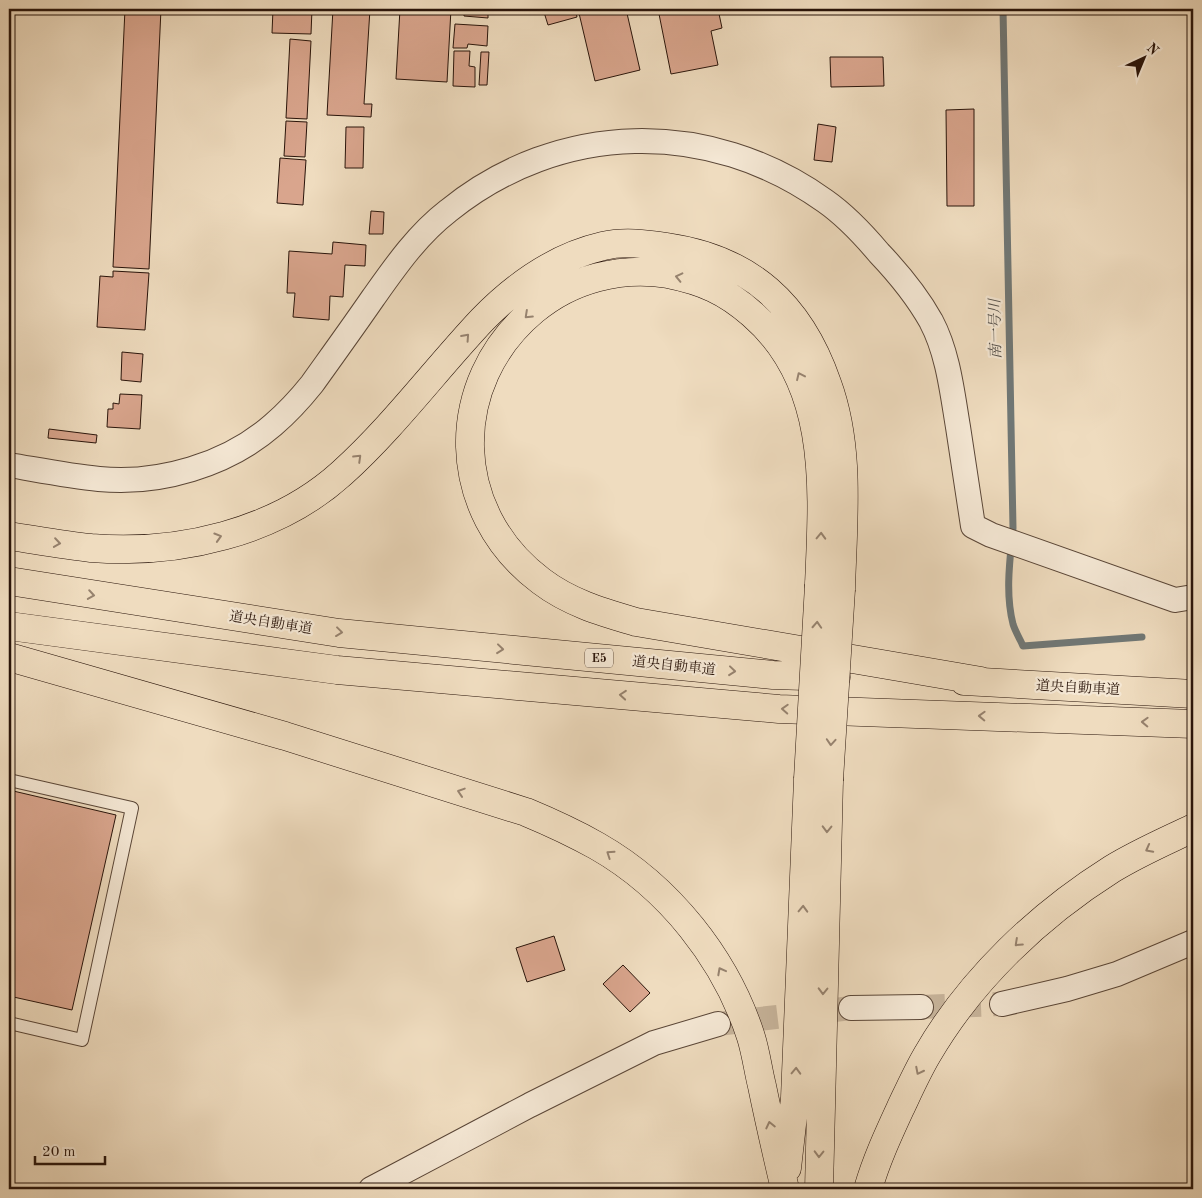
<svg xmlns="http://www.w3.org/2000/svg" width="1202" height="1198" font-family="'Old Standard TT','Noto Serif JP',serif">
	<rect width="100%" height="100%" fill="#efdcbf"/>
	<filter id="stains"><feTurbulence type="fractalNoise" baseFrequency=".004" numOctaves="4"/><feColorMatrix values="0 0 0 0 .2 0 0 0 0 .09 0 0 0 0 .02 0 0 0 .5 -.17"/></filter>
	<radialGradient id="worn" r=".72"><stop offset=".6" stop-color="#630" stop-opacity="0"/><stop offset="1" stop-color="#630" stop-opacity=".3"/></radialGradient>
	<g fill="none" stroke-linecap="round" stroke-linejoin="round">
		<path stroke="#707775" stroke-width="7" d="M1003,9l10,519c-3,31 -8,65 0,96 2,7 7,15 10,22l119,-9"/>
	</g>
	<path fill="#d9a58d" stroke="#29140a" d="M125,9h36l-12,260 -36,-2z
		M273,9h39l-1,25 -39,-1z
		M333,9h37l-6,95h8l-1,13 -44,-2z
		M400,9h51l-4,73 -51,-3z
		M464,9l24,1v8l-24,-2z
		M543,9h32l2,8 -29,8z
		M578,9h48l14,61 -45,11z
		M658,9h60l4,19 -11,3 7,34 -47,9z
		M455,24l33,2 -1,20 -19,-2 -1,4h-14z
		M290,39l21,2 -4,78 -21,-1z
		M454,51h16l-1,15 6,1v20l-22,-1z
		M481,52h8l-2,33h-8z
		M830,57h53l1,29 -53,1z
		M974,109v97h-27l-1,-96z
		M286,121l21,1 -2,35 -21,-1z
		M818,124l18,3 -4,35 -18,-2z
		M346,127h18l-1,41h-18z
		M280,158l26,2 -3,45 -26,-2z
		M371,211l13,1 -1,22h-14z
		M333,242l33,3 -1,21 -20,-1 -2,32 -13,-1 -1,24 -36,-3 2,-24h-8l2,-42 43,3z
		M113,271l36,2 -4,57 -48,-3 3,-51 13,1z
		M122,352l21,2 -2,28 -20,-2z
		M120,394l22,1 -2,34 -33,-2 1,-18h5v-6l6,1z
		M49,429l48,6 -1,8 -48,-5z
		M9,790l107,25 -44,195 -63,-14z
		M554,936l11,34 -38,12 -11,-34z
		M623,965l27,28 -20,19 -27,-28z"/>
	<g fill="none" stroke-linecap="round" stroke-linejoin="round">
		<path stroke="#c7b49b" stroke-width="24" stroke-dasharray="24 12" stroke-linecap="butt" d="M921,1007l81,-3
			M718,1024l133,-16"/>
		<defs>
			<path id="service" d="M9,780l123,28 -50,232 -73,-17"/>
			<path id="minor" d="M9,465c30,5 60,11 90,14 60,6 128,-14 174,-54 14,-12 27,-26 39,-41 20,-28 41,-57 61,-86 22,-31 44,-63 75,-87 111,-90 261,-93 377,-10 20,14 38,33 54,52 19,20 38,43 52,68 17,32 21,70 27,106 5,33 10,66 15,99l18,9 184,65 18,-3
				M1002,1004l65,-15 50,-15 76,-32
				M851,1008l70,-1
				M371,1189l159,-84 124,-62 64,-19"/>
			<path id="motorway" d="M9,536c27,4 55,9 82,12 87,7 185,-15 251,-75 51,-46 93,-103 140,-153 34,-35 73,-63 121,-74 21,-5 43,-2 64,1 83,12 133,58 160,136 24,65 16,137 14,206
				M9,581l330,52 434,42 63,2
				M819,585c4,-95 13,-202 -67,-271 -26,-23 -49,-33 -84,-40 -47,-8 -97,5 -134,36 -88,73 -85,202 7,271 29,22 61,31 95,41l345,59
				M9,626l328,44 442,39 414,15
				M9,657l276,79 241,76c24,10 48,21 71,34 72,41 129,113 154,191 5,16 7,33 11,49 7,34 15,69 23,103
				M964,681l229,13
				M787,1168l8,-70 13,-319
				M819,1189l10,-409
				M868,1189c8,-28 20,-54 32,-80 9,-19 17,-37 27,-54 44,-76 112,-140 185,-186 26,-16 54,-28 81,-41"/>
		</defs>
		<use href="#service" stroke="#5a4637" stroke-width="14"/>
		<use href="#minor" stroke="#5a4637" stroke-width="26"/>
		<use href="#motorway" stroke="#29140a" stroke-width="29"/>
		<use href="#service" stroke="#f5e8d5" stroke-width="12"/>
		<use href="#minor" stroke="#f5e8d5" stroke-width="24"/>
		<use href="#motorway" stroke="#efdcbf" stroke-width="28"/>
		<defs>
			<path id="motorway-bridge" d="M808,779l11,-194
				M829,780l12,-191"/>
		</defs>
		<use href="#motorway-bridge" stroke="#29140a" stroke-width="29" stroke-linecap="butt"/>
		<use href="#motorway-bridge" stroke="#efdcbf" stroke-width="28"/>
	</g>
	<defs><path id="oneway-chevron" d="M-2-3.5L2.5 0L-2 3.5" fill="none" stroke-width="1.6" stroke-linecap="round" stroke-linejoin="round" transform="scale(1.25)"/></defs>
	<g stroke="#96826e">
		<use href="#oneway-chevron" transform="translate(679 277) rotate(-167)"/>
		<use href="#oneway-chevron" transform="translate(528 315) rotate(137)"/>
		<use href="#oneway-chevron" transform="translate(466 337) rotate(-48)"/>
		<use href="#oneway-chevron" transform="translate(800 376) rotate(-115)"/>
		<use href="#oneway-chevron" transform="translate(358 458) rotate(-44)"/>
		<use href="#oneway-chevron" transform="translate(821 536) rotate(-88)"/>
		<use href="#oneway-chevron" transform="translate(218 537) rotate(-17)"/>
		<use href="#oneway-chevron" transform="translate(57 543) rotate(8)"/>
		<use href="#oneway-chevron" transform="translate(91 595) rotate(9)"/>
		<use href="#oneway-chevron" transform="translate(817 625) rotate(-87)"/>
		<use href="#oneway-chevron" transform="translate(339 632) rotate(7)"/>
		<use href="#oneway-chevron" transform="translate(500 649) rotate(6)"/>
		<use href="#oneway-chevron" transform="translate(732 671) rotate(6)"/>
		<use href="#oneway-chevron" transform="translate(623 695) rotate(-175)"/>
		<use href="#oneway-chevron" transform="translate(785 709) rotate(-177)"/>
		<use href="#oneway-chevron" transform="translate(982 716) rotate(-178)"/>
		<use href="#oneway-chevron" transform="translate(1145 722) rotate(-178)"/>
		<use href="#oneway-chevron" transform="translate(831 742) rotate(94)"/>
		<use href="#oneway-chevron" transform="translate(461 792) rotate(-162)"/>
		<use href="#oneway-chevron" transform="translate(827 829) rotate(91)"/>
		<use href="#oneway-chevron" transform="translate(1149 849) rotate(152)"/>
		<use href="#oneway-chevron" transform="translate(610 854) rotate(-146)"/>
		<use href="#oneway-chevron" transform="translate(803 909) rotate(-88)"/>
		<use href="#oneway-chevron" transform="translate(1018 943) rotate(137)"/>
		<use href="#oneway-chevron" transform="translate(721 971) rotate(-118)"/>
		<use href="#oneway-chevron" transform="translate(823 991) rotate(91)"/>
		<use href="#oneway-chevron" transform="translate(796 1071) rotate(-88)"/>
		<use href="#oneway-chevron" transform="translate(919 1071) rotate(117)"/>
		<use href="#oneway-chevron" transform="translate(770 1125) rotate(-103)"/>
		<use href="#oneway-chevron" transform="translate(819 1154) rotate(91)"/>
	</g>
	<g text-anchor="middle" stroke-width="4.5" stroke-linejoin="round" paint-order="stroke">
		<rect fill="#f5e8d5" stroke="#665447" stroke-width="1" x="585" y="648.5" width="28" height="19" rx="4"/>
		<g font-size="12" font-weight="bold" fill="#29140a">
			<text x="599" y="662">E5</text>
		</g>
		<g font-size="14" fill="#29140a" stroke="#f5e8d5">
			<text transform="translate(271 622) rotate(9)" y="5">道央自動車道</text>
			<text transform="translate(674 665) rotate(6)" y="5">道央自動車道</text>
			<text transform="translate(1078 687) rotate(3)" y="5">道央自動車道</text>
		</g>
		<g font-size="15" font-style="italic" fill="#524e49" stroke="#f5e8d5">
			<text transform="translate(995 329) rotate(-91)" y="5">南一号川</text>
		</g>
	</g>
	<rect width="1202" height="1198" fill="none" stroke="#efdcbf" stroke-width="30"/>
	<rect x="10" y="10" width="1182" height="1178" fill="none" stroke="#29140a" stroke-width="2.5"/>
	<rect x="15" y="15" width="1172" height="1168" fill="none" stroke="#29140a"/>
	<g transform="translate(1144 58) rotate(44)" stroke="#f5e8d5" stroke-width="4" paint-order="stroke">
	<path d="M0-4L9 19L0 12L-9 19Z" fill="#29140a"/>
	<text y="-8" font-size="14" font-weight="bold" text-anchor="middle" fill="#29140a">N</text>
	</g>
	<path d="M35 1156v8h70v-8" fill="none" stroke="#29140a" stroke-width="2.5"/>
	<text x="42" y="1156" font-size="15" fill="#29140a" stroke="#f5e8d5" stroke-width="4" paint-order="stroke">20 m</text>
	<rect width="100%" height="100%" filter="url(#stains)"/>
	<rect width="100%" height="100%" fill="url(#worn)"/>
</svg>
